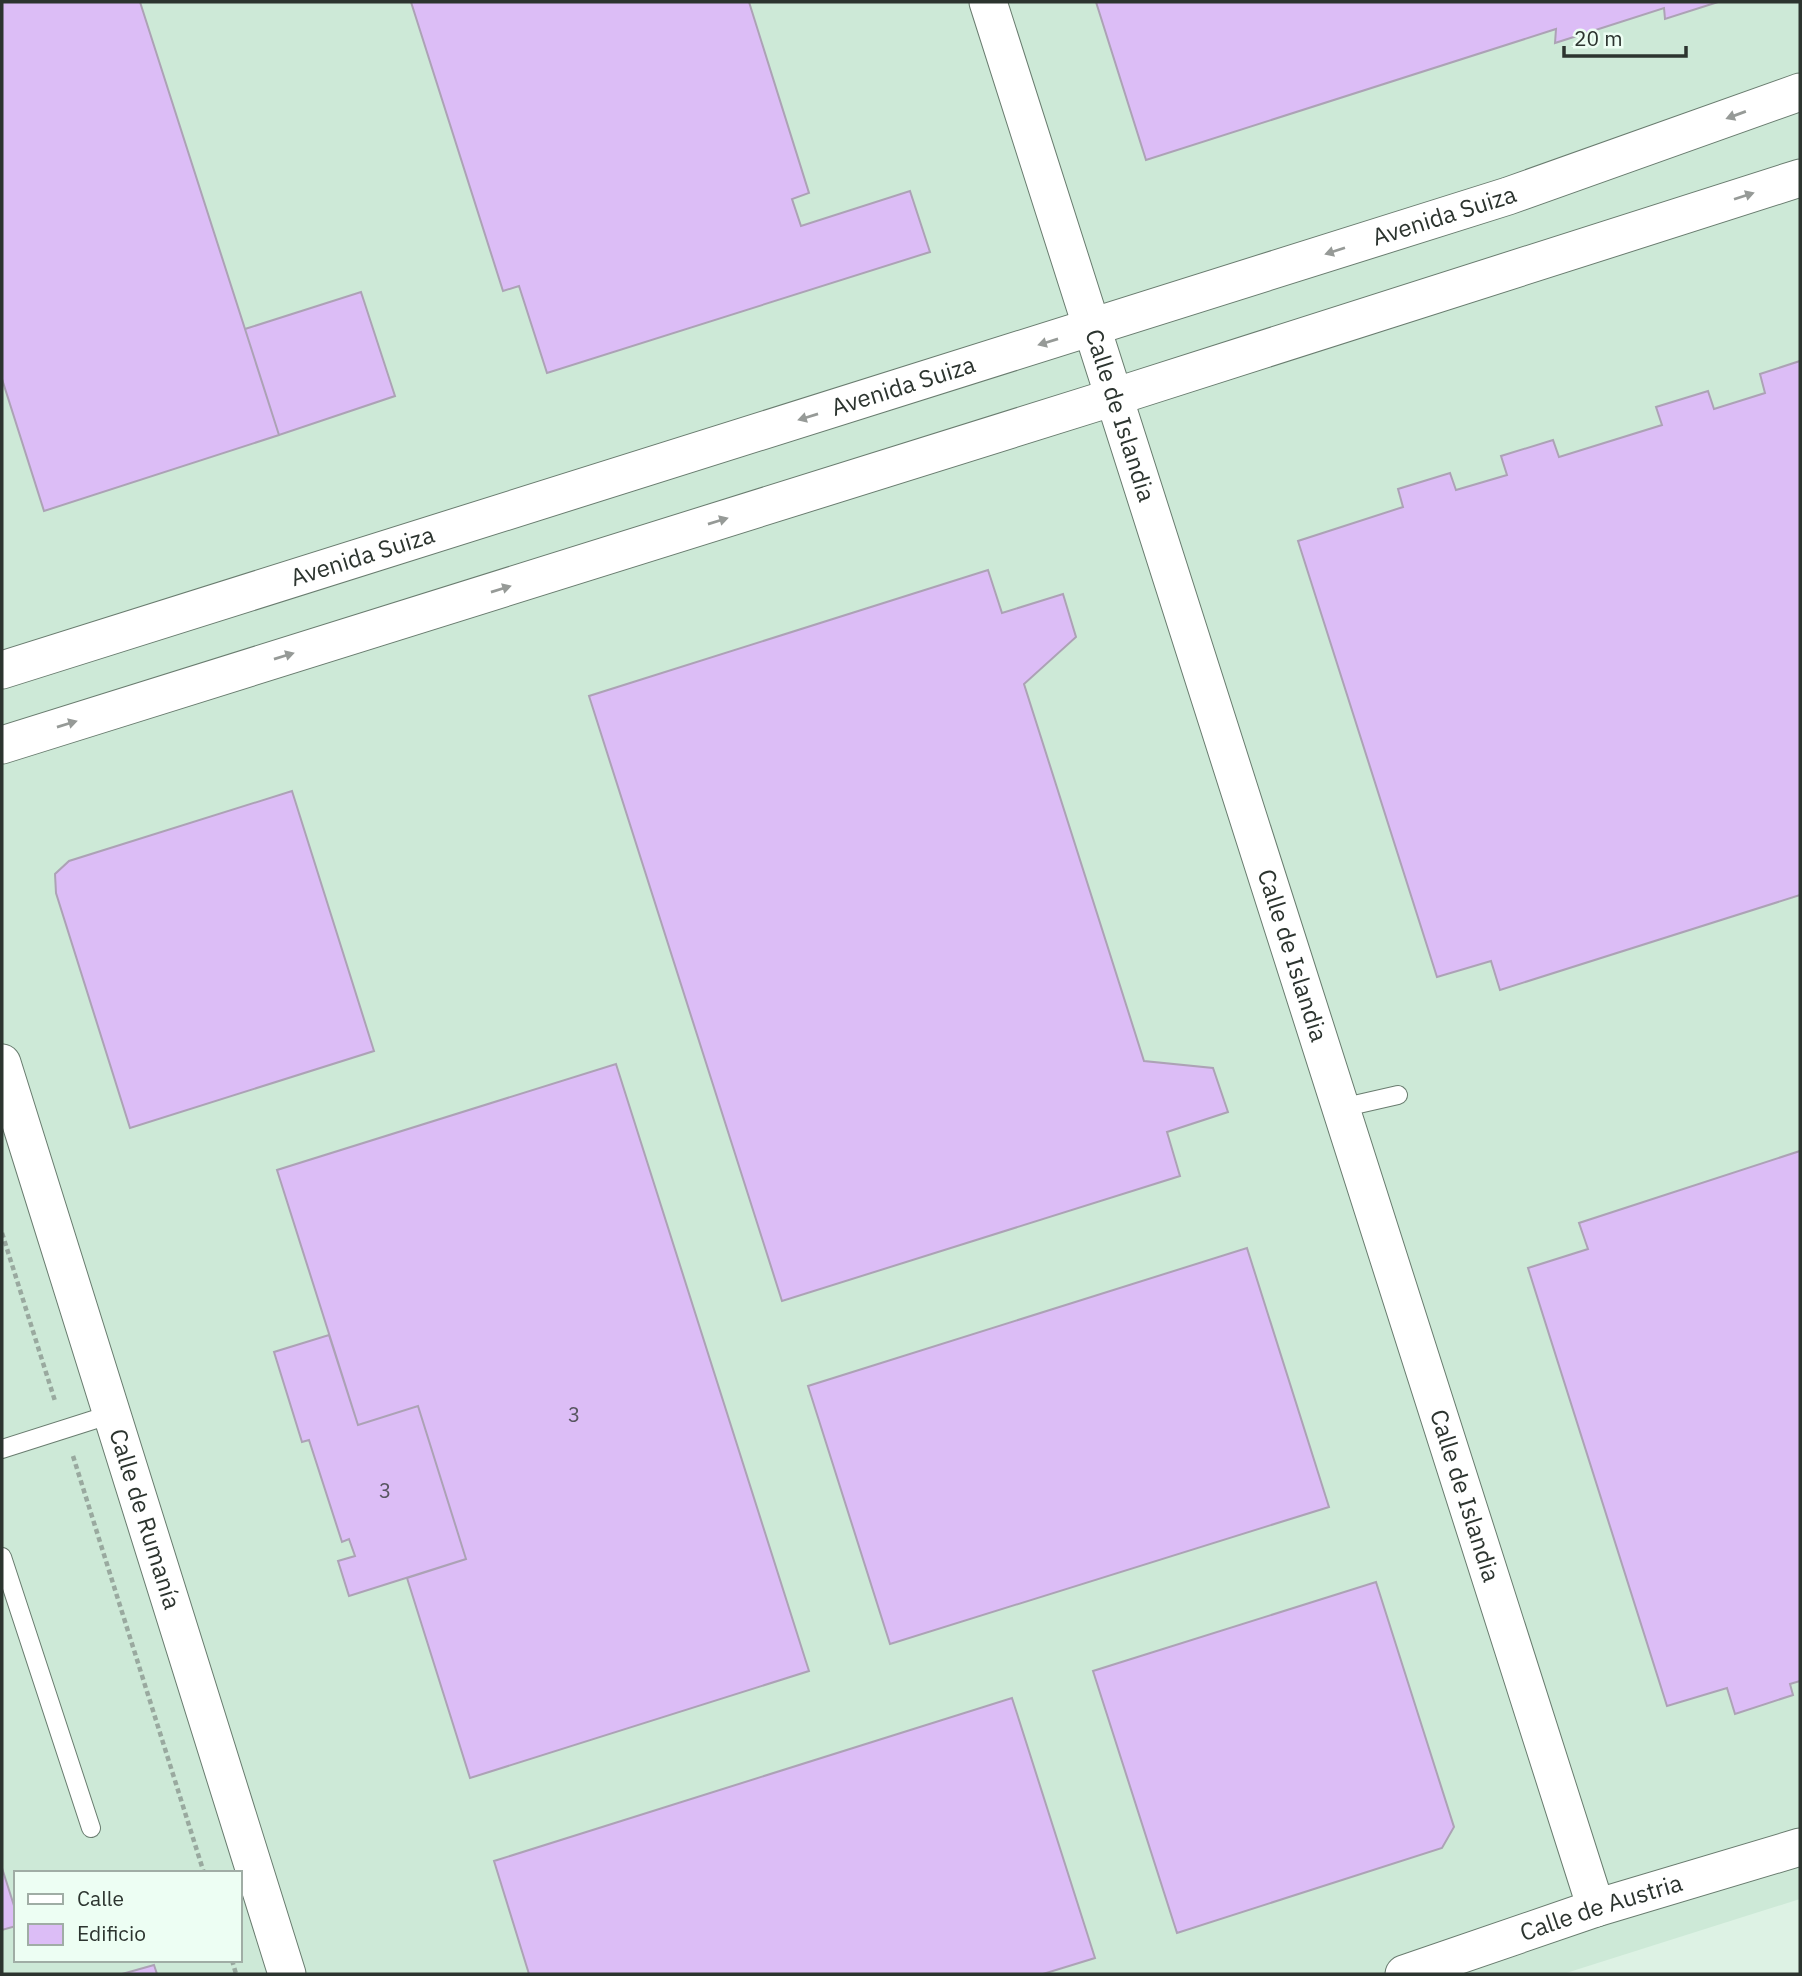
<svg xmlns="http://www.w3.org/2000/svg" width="1802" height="1976" font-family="'IBM Plex Sans',sans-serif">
	<rect width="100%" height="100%" fill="#ddf2e4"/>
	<path fill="#cde9d7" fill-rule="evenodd" d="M2,2h1798v1897l-237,75h-1561zM16,1873h224v87h-224z"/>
	<path fill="#dcbdf6" stroke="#aca2b5" stroke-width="2" d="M2,2h138l139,433 -235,76 -42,-132z
		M411,2h338l60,191 -17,6 9,27 109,-35 20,61 -383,121 -28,-87 -16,5z
		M1096,2h622l-53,17 -1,-11 -109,35 1,-14 -410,131z
		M361,292l34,104 -116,39 -34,-106z
		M1800,361v534l-300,95 -9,-29 -54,16 -139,-436 105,-34 -5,-18 52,-16 6,17 51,-15 -6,-19 52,-16 6,17 103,-32 -6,-18 52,-16 6,18 51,-16 -5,-19z
		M988,570l14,43 61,-19 13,43 -52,47 120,377 69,7 15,44 -61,20 13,44 -398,125 -193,-605z
		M292,791l82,260 -244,77 -74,-235 -1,-19 14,-13z
		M616,1064l193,607 -339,107 -63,-200 59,-19 -48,-153 -60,19 -81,-255z
		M1800,1151v530l-10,3 3,11 -58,19 -8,-26 -60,18 -139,-438 60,-19 -9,-26z
		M1247,1248l82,259 -439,137 -82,-258z
		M329,1335l29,90 60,-19 48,153 -117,37 -11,-35 17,-5 -6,-17 -7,3 -33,-102 -7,2 -28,-90z
		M1376,1582l78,245 -12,21 -265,85 -84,-262z
		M1012,1698l83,260 -52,16h-514l-35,-113z
		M2,1868l14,44v14l-14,4z
		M154,1965l3,9h-35z"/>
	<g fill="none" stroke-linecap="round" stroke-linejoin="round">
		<defs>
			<path id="lane" d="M1341,1108l57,-13
				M2,1449l110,-35
				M2,1557l89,271"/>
			<g id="street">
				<path id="s1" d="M988,2l608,1906"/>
				<path id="s2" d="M2,670l1506,-474 292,-104"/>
				<path d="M2,745l1112,-348 686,-219"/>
				<path id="s3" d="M2,1063l285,911"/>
				<path id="s4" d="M1404,1974l192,-66 204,-61"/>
			</g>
		</defs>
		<use href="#lane" stroke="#697c6f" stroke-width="20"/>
		<use href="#street" stroke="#697c6f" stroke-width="39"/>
		<path stroke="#99a99f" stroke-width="4.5" stroke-dasharray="5 3.5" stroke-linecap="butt" d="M2,1233l53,168
			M73,1456l131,417
			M232,1960l4,14"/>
		<use href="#lane" stroke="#fff" stroke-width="18"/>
		<use href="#street" stroke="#fff" stroke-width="37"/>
	</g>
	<defs><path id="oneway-solid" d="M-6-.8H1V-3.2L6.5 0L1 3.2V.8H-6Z" transform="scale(1.75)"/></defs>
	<g fill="#969a97">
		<use href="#oneway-solid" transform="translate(1736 115) rotate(160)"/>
		<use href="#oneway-solid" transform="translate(1744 196) rotate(-18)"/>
		<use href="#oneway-solid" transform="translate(1335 251) rotate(162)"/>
		<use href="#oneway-solid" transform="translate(1048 342) rotate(163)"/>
		<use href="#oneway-solid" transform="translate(808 417) rotate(163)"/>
		<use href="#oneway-solid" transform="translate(718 521) rotate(-17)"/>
		<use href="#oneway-solid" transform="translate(501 589) rotate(-17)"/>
		<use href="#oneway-solid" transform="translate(284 656) rotate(-17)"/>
		<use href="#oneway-solid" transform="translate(67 724) rotate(-17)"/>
	</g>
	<g text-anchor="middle" stroke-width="5" stroke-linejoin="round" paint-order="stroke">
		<g font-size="21" fill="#585661">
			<text x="574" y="1422">3</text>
			<text x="385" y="1498">3</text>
		</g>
		<g font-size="24" fill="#2c342f" stroke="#edfef3">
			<text dy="8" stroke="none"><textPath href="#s2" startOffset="1512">Avenida Suiza</textPath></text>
			<text dy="8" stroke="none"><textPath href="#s2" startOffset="945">Avenida Suiza</textPath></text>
			<text dy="8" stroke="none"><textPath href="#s1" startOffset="434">Calle de Islandia</textPath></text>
			<text dy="8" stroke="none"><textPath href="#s2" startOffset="378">Avenida Suiza</textPath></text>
			<text dy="8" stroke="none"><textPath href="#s1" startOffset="1001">Calle de Islandia</textPath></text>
			<text dy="8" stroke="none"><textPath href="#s1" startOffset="1568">Calle de Islandia</textPath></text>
			<text dy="8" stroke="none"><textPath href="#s3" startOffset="478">Calle de Rumanía</textPath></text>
			<text dy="8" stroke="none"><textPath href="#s4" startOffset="208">Calle de Austria</textPath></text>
		</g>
	</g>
	<rect width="1802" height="1976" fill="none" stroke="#2c342f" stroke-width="7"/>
	<rect x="14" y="1871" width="228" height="91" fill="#edfef3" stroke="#a0ada5" stroke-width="2"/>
	<rect x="28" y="1894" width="35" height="10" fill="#ffffff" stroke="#a0ada5" stroke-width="2"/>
	<text x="77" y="1906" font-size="21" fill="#2c342f">Calle</text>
	<rect x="28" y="1924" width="35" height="21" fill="#dcbdf6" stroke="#a0ada5" stroke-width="2"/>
	<text x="77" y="1941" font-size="21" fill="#2c342f">Edificio</text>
	<path d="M1564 46v10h122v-10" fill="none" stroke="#2c342f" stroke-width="3.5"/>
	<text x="1574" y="46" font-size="21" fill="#2c342f" stroke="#edfef3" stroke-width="5" paint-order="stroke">20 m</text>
</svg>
